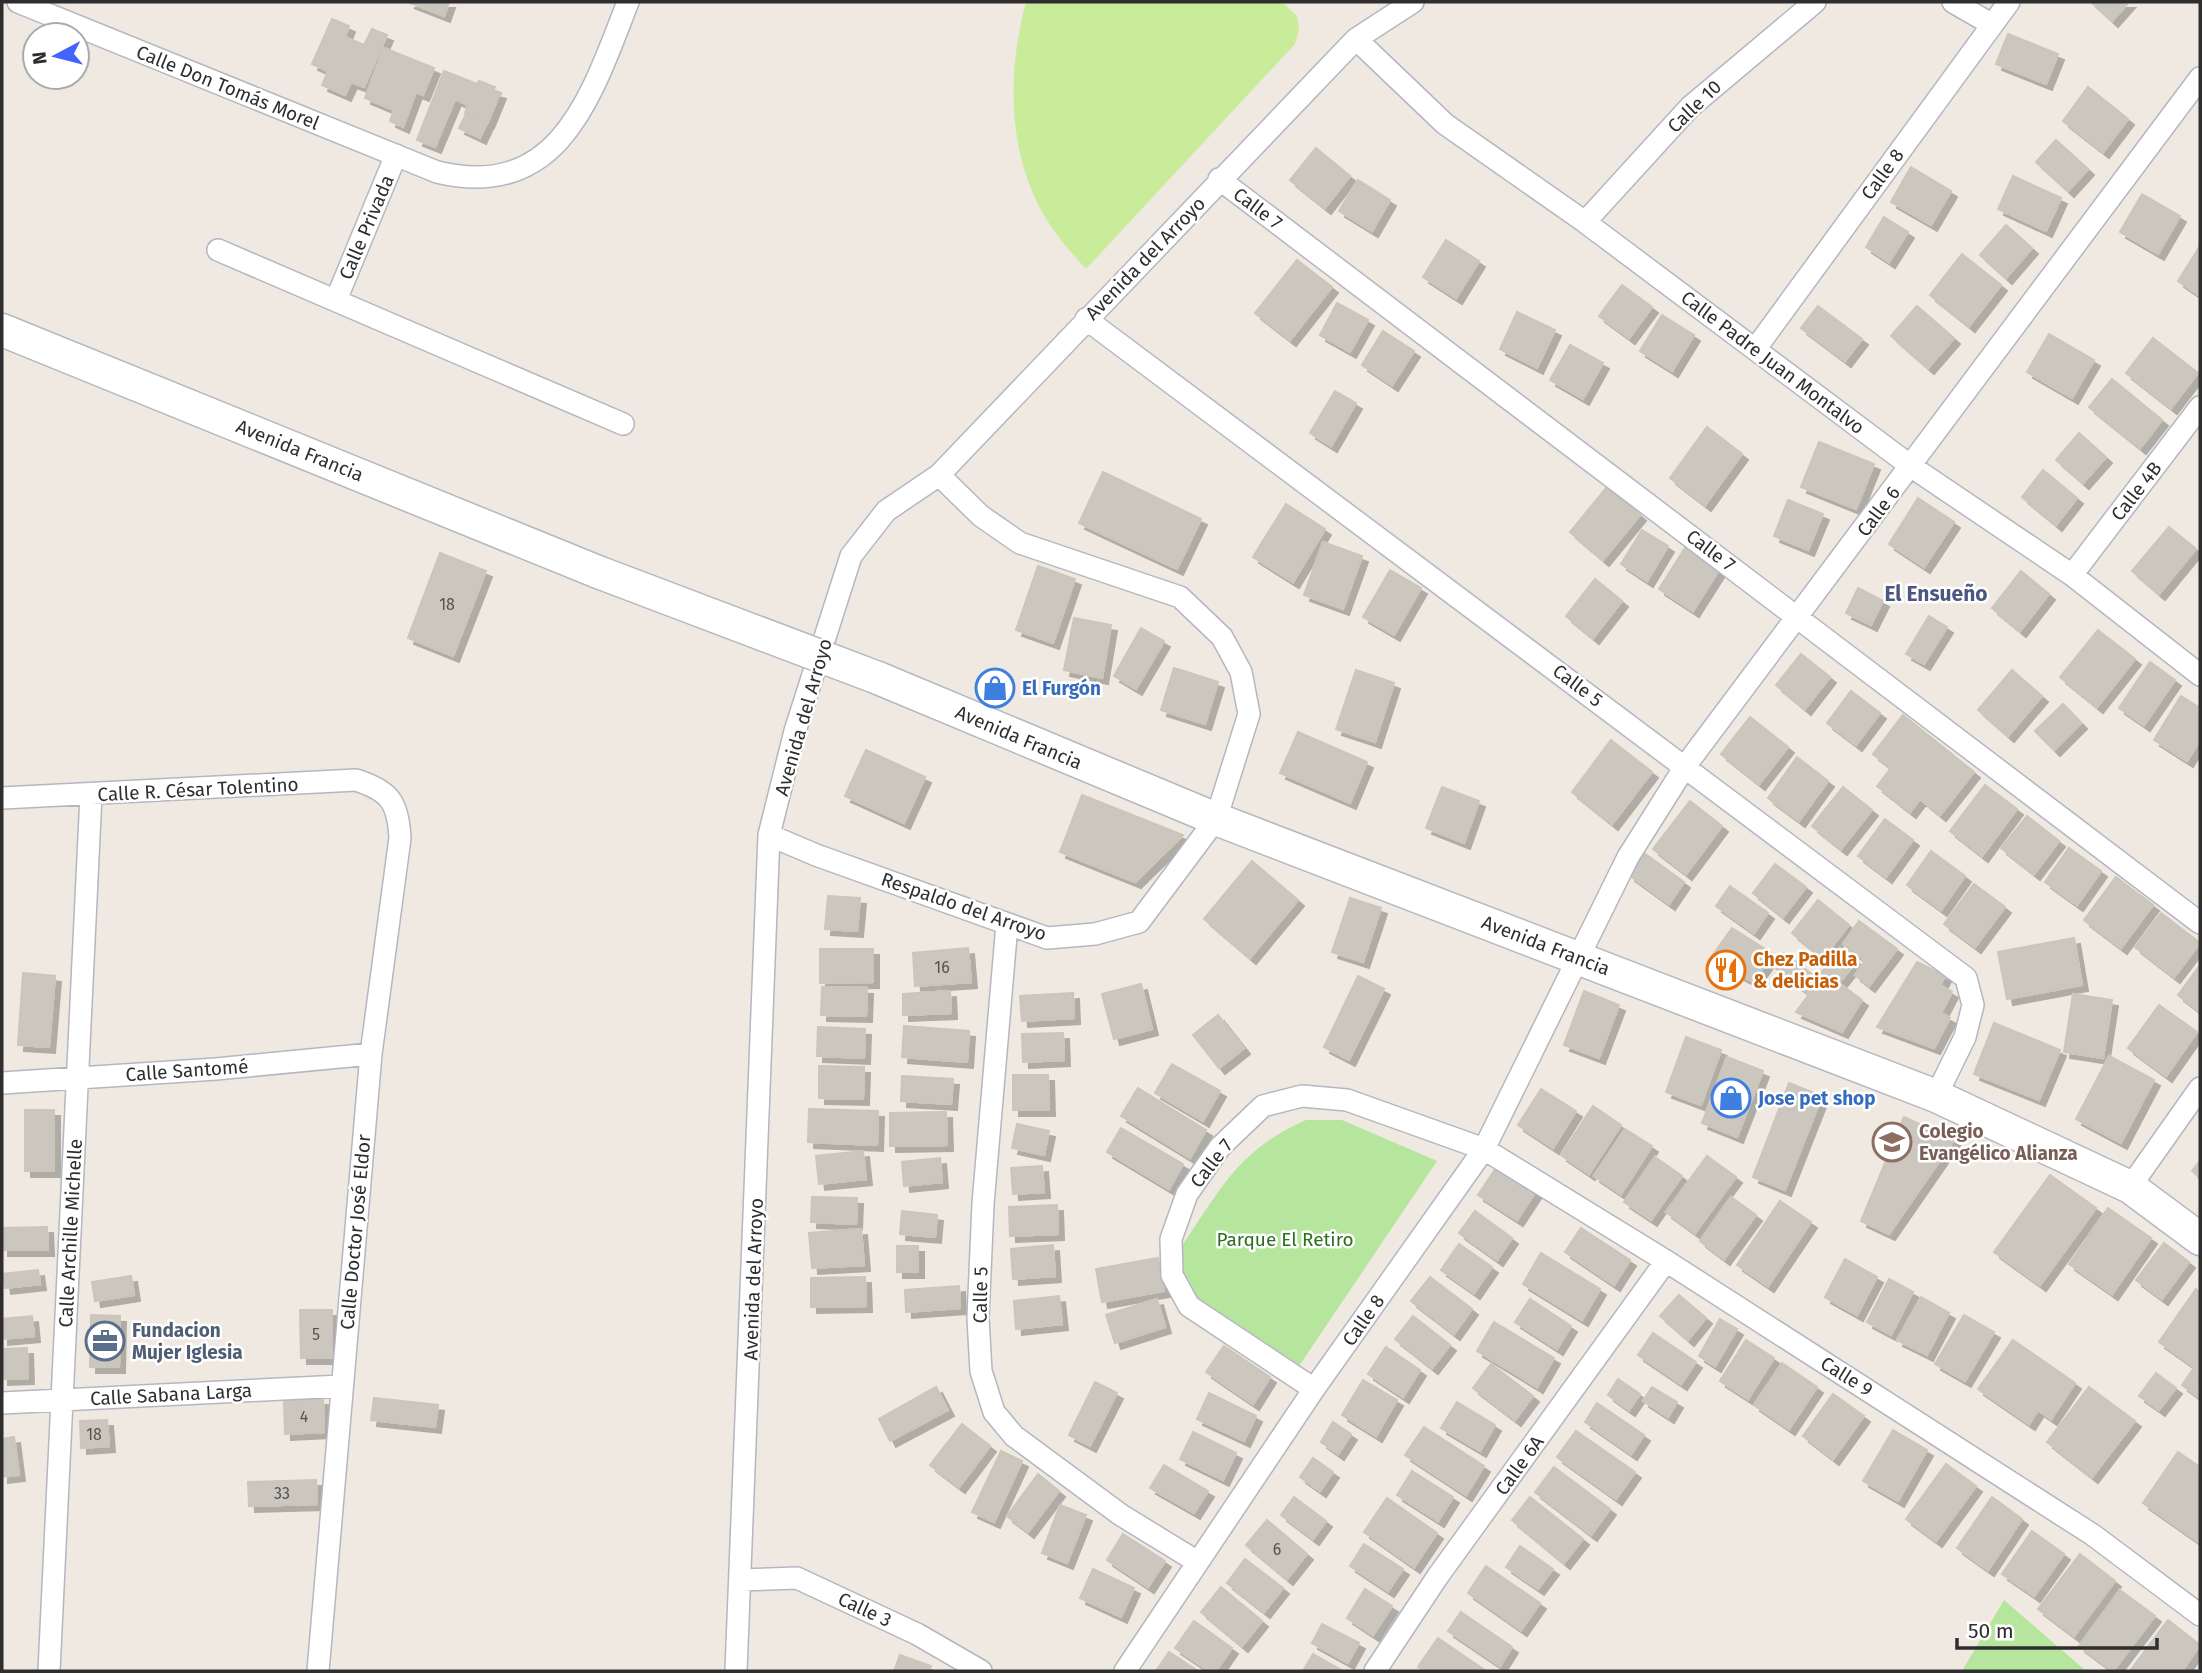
<svg xmlns="http://www.w3.org/2000/svg" width="2202" height="1673" font-family="'Fira Sans',sans-serif">
	<defs>
		<filter id="shadow"><feDropShadow dx="6" dy="6" stdDeviation="0" flood-color="#0004"/></filter>
	</defs>
	<rect width="100%" height="100%" fill="#efe9e1"/>
	<path fill="#b6e59e" d="M1306,1120h36l95,41 -140,208 -111,-63 -6,-57c40,-59 58,-99 126,-129z
		M2004,1600l82,71h-124z"/>
	<path fill="#c9ec9a" d="M1026,2h256l15,14 2,14 -4,14 -209,225c-17,-19 -34,-38 -46,-61 -33,-62 -32,-140 -14,-206z"/>
	<path fill="#cbc7bf" stroke="#cbc5ba" stroke-width="2" filter="url(#shadow)" d="M408,2h41l-5,14z
		M2091,2h38l-17,19z
		M332,19l17,7 -4,11 19,8 8,-16 15,6 -23,52 -13,-5 -6,13 -23,-10 6,-14 -16,-7z
		M2008,34l50,20 -12,30 -50,-20z
		M384,48l50,20 -11,27 -7,-3 -13,35 -13,-6 4,-11 -29,-12z
		M444,71l33,13 2,-3 16,6 -2,4 7,2 -12,29 -23,-9 3,-8 -13,-6 -20,48 -18,-7z
		M2088,87l40,32 -25,33 -40,-31z
		M466,114l21,9 -7,15 -21,-10z
		M2056,140l32,29 -20,22 -32,-29z
		M1316,148l34,28 -25,32 -35,-28z
		M1911,167l40,24 -20,34 -40,-23z
		M2013,176l48,22 -15,33 -48,-22z
		M1358,180l32,20 -18,31 -33,-20z
		M2142,194l38,22 -22,38 -38,-22z
		M1884,217l24,15 -19,30 -23,-15z
		M2006,225l26,23 -26,30 -26,-23z
		M1446,240l33,21 -23,37 -33,-21z
		M2200,246v50l-22,-15z
		M1962,254l39,31 -32,41 -39,-31z
		M1297,260l35,27 -42,53 -35,-27z
		M1622,285l30,22 -23,31 -30,-22z
		M1337,303l31,17 -18,32 -30,-17z
		M1818,306l44,33 -17,22 -44,-33z
		M1917,306l37,32 -26,30 -37,-32z
		M1517,312l38,18 -18,38 -37,-19z
		M1662,315l32,20 -22,36 -32,-20z
		M1383,331l31,20 -22,34 -30,-20z
		M2049,334l45,26 -22,38 -45,-26z
		M2153,338l45,35 -27,35 -45,-35z
		M1570,345l33,18 -20,36 -33,-19z
		M2112,379l50,41 -22,28 -51,-41z
		M1335,391l21,12 -25,43 -21,-13z
		M1707,427l35,27 -37,51 -35,-27z
		M2079,433l27,24 -23,26 -27,-23z
		M1819,442l55,22 -18,45 -55,-22z
		M2043,470l34,28 -21,27 -34,-28z
		M1103,472l98,47 -24,50 -98,-46z
		M1607,487l33,28 -37,45 -33,-28z
		M1918,498l36,24 -30,45 -35,-23z
		M1788,500l35,14 -15,36 -34,-14z
		M1286,504l39,25 -32,53 -40,-25z
		M2169,527l27,22 -37,45 -27,-23z
		M1642,530l26,16 -21,35 -26,-17z
		M1323,542l39,14 -19,53 -39,-14z
		M1685,548l34,22 -26,41 -34,-22z
		M440,553l46,18 -33,85 -45,-18z
		M1038,566l37,13 -22,64 -37,-13z
		M1390,570l31,18 -27,47 -31,-18z
		M2021,571l28,23 -29,37 -28,-23z
		M1595,579l27,22 -29,37 -27,-22z
		M1858,588l25,13 -12,24 -25,-12z
		M1929,616l18,11 -23,37 -18,-10z
		M1074,618l37,7 -9,53 -38,-8z
		M1141,628l23,13 -28,48 -22,-13z
		M2098,630l37,29 -38,48 -37,-30z
		M1801,654l29,23 -25,32 -29,-24z
		M2150,662l25,18 -31,45 -25,-17z
		M1174,668l44,14 -13,42 -44,-14z
		M1356,670l38,13 -19,59 -39,-13z
		M2012,670l30,26 -34,40 -30,-26z
		M1851,691l29,22 -24,32 -29,-22z
		M2181,696l19,12v32l-13,21 -33,-21z
		M2063,704l18,19 -27,27 -19,-19z
		M1903,715l71,57 -34,43 -20,-16 -10,13 -33,-26 14,-18 -18,-14z
		M1750,717l38,30 -29,37 -38,-30z
		M1298,732l69,30 -17,41 -70,-30z
		M1611,740l41,32 -40,52 -40,-32z
		M866,750l59,27 -21,46 -59,-27z
		M1797,757l31,24 -29,40 -31,-23z
		M1985,785l32,24 -35,47 -32,-25z
		M1442,787l37,14 -15,42 -38,-15z
		M1843,787l29,23 -31,39 -29,-23z
		M1082,795l101,40 -48,47 -75,-30z
		M1690,801l32,25 -36,48 -33,-25z
		M2027,816l32,25 -25,33 -33,-26z
		M1885,819l28,21 -27,37 -28,-21z
		M2069,848l32,23 -24,34 -32,-23z
		M1931,851l34,25 -24,34 -34,-25z
		M1644,853l40,29 -15,22 -40,-29z
		M1252,861l46,39 -48,58 -46,-39z
		M1775,864l31,23 -23,30 -30,-24z
		M2116,877l37,28 -32,43 -37,-28z
		M1974,884l31,23 -30,40 -31,-23z
		M1730,886l38,27 -14,20 -38,-27z
		M828,896l32,2 -3,33 -32,-2z
		M1350,898l31,10 -18,54 -31,-10z
		M1818,900l31,25 -26,33 -31,-25z
		M2161,913l39,30 -26,34 -39,-30z
		M1859,921l38,28 -28,37 -14,-11 10,-14 -22,-17z
		M1732,928l41,26 -20,28 -43,-23z
		M2074,938l8,47 -75,14 -9,-47z
		M968,948l3,34 -56,4 -2,-33z
		M1840,948l17,13 -18,22 23,17 -20,32 -46,-20 13,-18 -36,-28 11,-13 33,25z
		M820,949h53v33l-53,1z
		M1917,962l28,14 -5,9 12,7 -11,21 9,5 -16,30 -57,-21z
		M2200,965v47l-22,-17z
		M23,973l32,3 -6,71 -31,-2z
		M1358,976l26,13 -35,71 -25,-13z
		M1141,984l11,45 -38,10 -12,-45z
		M822,987l45,1 -1,28 -45,-1z
		M950,991l1,22 -48,2v-21z
		M1584,991l35,14 -20,53 -35,-13z
		M1073,993l1,25 -52,3 -2,-25z
		M2073,994l39,6 -9,58 -39,-6z
		M2159,1005l38,27 -31,44 -38,-28z
		M1218,1015l26,33 -25,20 -26,-33z
		M1994,1023l66,27 -21,50 -65,-26z
		M904,1026l65,5 -2,31 -65,-5z
		M818,1027l47,2 -1,29 -47,-2z
		M1063,1033l1,27 -41,2 -1,-28z
		M1686,1037l35,13 -20,55 -35,-13z
		M2109,1056l45,24 -33,63 -45,-24z
		M1727,1057l36,14 -26,66 -35,-14z
		M1172,1064l48,27 -17,30 -48,-28z
		M819,1066l45,1 -1,32 -44,-1z
		M1013,1075h35l1,35h-36z
		M902,1076l51,3 -2,25 -50,-3z
		M1789,1083l33,13 -37,94 -32,-13z
		M1138,1088l68,42 -16,28 -69,-42z
		M1541,1089l35,22 -23,37 -35,-23z
		M1593,1106l28,19 -32,49 -28,-19z
		M809,1109l69,2 -1,34 -69,-3z
		M25,1110h29v61h-29z
		M946,1112l1,33 -57,1v-33z
		M1904,1117l50,23 -65,94 -28,-13z
		M1017,1124l32,7 -5,24 -32,-7z
		M1121,1128l62,36 -14,25 -62,-37z
		M1625,1129l27,17 -31,48 -27,-18z
		M863,1151l3,28 -47,5 -3,-28z
		M1707,1156l29,21 -41,56 -29,-21z
		M1655,1157l27,19 -31,44 -27,-18z
		M940,1158l2,24 -38,4 -2,-24z
		M2200,1161v17l-8,-7z
		M1500,1162l38,26 -21,32 -39,-25z
		M1042,1166l2,26 -31,2 -2,-26z
		M2050,1175l46,33 -56,77 -46,-33z
		M812,1197l45,1 -1,26 -45,-2z
		M1731,1197l25,18 -32,44 -24,-18z
		M1780,1201l31,21 -43,64 -31,-21z
		M1057,1205l1,29 -48,2 -1,-29z
		M2108,1208l43,30 -39,56 -43,-30z
		M902,1211l35,4 -2,22 -35,-3z
		M1475,1211l37,27 -15,22 -38,-27z
		M47,1227l1,23h-46v-22z
		M1581,1228l49,32 -16,25 -49,-33z
		M861,1229l3,36 -52,3 -3,-35z
		M2164,1243l25,19 -27,37 -26,-19z
		M1459,1244l33,23 -18,26 -33,-23z
		M1053,1245l2,31 -42,3 -2,-30z
		M897,1246h21v26h-21z
		M1541,1253l59,36 -18,31 -59,-36z
		M1158,1258l6,33 -62,11 -6,-33z
		M1845,1259l32,18 -20,38 -32,-18z
		M38,1270l2,14 -35,4 -2,-14z
		M131,1276l3,19 -39,6 -3,-19z
		M865,1277l1,29 -55,1v-29z
		M1430,1277l42,32 -18,25 -43,-33z
		M1889,1279l24,13 -22,43 -24,-13z
		M959,1286l1,22 -54,4 -1,-22z
		M2196,1289l4,3v63l-7,11 -34,-24z
		M1679,1295l27,23 -18,22 -28,-24z
		M1059,1296l3,28 -46,5 -2,-28z
		M1921,1297l28,16 -22,42 -30,-15z
		M1157,1299l8,28 -50,16 -9,-28z
		M1530,1299l41,27 -14,23 -42,-27z
		M300,1310h32v48h-31z
		M91,1315l29,1 -1,51h-29z
		M1964,1315l30,17 -29,49 -30,-17z
		M32,1316l2,20 -32,3v-20z
		M1413,1316l37,29 -18,23 -37,-29z
		M1720,1319l17,10 -22,37 -16,-10z
		M1494,1322l60,36 -17,29 -60,-36z
		M1653,1333l43,29 -15,22 -43,-29z
		M1746,1340l28,18 -26,41 -28,-18z
		M2013,1340l62,43 -24,36 -13,-9 -9,14 -51,-35z
		M1224,1346l46,31 -17,27 -47,-32z
		M1386,1347l34,23 -17,27 -35,-23z
		M27,1348l1,30 -26,1v-30z
		M2200,1359v39l-18,-13z
		M1782,1363l35,24 -28,42 -35,-24z
		M1491,1364l42,32 -18,24 -42,-32z
		M2156,1373l20,15 -17,22 -20,-14z
		M1618,1379l22,15 -11,16 -21,-15z
		M1363,1380l34,20 -21,36 -34,-21z
		M1095,1382l22,11 -27,53 -21,-11z
		M936,1387l12,23 -58,31 -11,-22z
		M1652,1387l25,15 -9,15 -25,-16z
		M2089,1387l46,34 -43,56 -45,-35z
		M1209,1393l47,23 -12,25 -47,-22z
		M1833,1394l31,22 -31,43 -30,-23z
		M374,1398l64,7 -3,22 -64,-7z
		M323,1399l1,33 -39,2 -1,-34z
		M1457,1402l38,23 -15,26 -39,-23z
		M1597,1403l47,32 -13,19 -46,-32z
		M107,1420l2,26 -28,2 -1,-27z
		M1333,1422l18,12 -13,20 -17,-12z
		M962,1424l28,22 -31,41 -29,-22z
		M1424,1427l60,39 -18,29 -61,-40z
		M1893,1430l34,20 -29,51 -35,-20z
		M1576,1431l59,41 -19,27 -59,-42z
		M1193,1432l43,21 -13,27 -43,-21z
		M14,1437l5,38 -17,2v-38z
		M1001,1451l21,10 -28,61 -22,-10z
		M2178,1452l22,15v76l-57,-40z
		M1313,1458l20,14 -13,19 -20,-14z
		M1946,1464l30,22 -40,55 -30,-22z
		M1164,1465l44,26 -14,22 -44,-25z
		M1554,1467l56,42 -19,26 -56,-43z
		M1412,1471l41,26 -15,24 -41,-26z
		M1038,1474l21,17 -31,41 -21,-16z
		M316,1480l1,24 -68,2 -1,-24z
		M1294,1497l32,24 -13,18 -32,-24z
		M1530,1497l53,42 -19,24 -52,-43z
		M1992,1497l30,22 -34,51 -31,-22z
		M1387,1498l50,35 -23,34 -50,-35z
		M1060,1505l26,10 -19,48 -25,-10z
		M1267,1520l40,34 -20,25 -41,-34z
		M2032,1531l32,23 -30,42 -32,-22z
		M1123,1534l42,27 -17,26 -41,-27z
		M1364,1544l39,25 -15,22 -38,-25z
		M1520,1546l33,23 -15,20 -32,-22z
		M2080,1554l35,27 -41,55 -36,-27z
		M1245,1559l38,29 -19,24 -37,-29z
		M1486,1566l54,37 -19,27 -53,-37z
		M1093,1569l41,19 -13,29 -41,-19z
		M1221,1587l41,34 -20,25 -41,-34z
		M1365,1589l27,17 -19,29 -26,-17z
		M2120,1590l35,26 -42,55 -34,-25z
		M1461,1612l51,35 -12,19 -52,-35z
		M2168,1620l32,25 -18,26h-52z
		M1194,1621l38,27 -16,23h-7l-34,-23z
		M1322,1624l37,19 -11,20 -36,-20z
		M1438,1638l48,33h-61l-7,-4z
		M1169,1652l29,19h-42z
		M1313,1654l30,17h-40z
		M900,1655l31,11 -2,5h-35z"/>
	<g fill="none" stroke-linecap="round" stroke-linejoin="round">
		<defs>
			<path id="street" d="M18,2l419,170c123,30 155,-78 191,-170
				M1953,2l38,22
				M1356,39l89,85 140,98 327,245 160,108 128,100
				M1219,179l981,744
				M1585,222l105,-115 125,-105
				M218,250l405,174
				M336,300l60,-145
				M1086,319l880,659 7,27 -8,32 -29,59
				M1756,348l253,-346
				M2072,575l128,-168
				M2,798l354,-18c34,11 42,22 44,58l-29,216 -53,617
				M769,835l47,20 231,83 48,-4 44,-12 77,-103 33,-105 -8,-42 -19,-35 -42,-40 -160,-54 -39,-27 -42,-41
				M1007,924l-24,280 -5,114 3,53 13,41 20,24 107,79 75,46
				M2,1083l214,-14 155,-15
				M2130,1187l70,-99
				M1314,1389l-125,-83 -17,-31 -1,-36 16,-45 33,-47 43,-41 39,-10 45,4 137,49 182,112 427,274 107,80
				M2,1403l339,-17
				M740,1580l57,-2 120,56 64,37
				M49,1671l42,-876
				M736,1671l33,-836 26,-104 56,-175 35,-45 53,-36 417,-436 57,-37
				M1125,1671l189,-282 170,-240 144,-292 58,-92 514,-687
				M1375,1671l63,-95 228,-315"/>
			<path id="secondary" d="M2,330l596,242
				M878,678l338,141 720,277 194,91 70,52"/>
		</defs>
		<use href="#street" stroke="#b4b7c1" stroke-width="24"/>
		<use href="#secondary" stroke="#b4b7c1" stroke-width="35"/>
		<use href="#street" stroke="#fff" stroke-width="21"/>
		<use href="#secondary" stroke="#fff" stroke-width="32"/>
		<defs>
			<path id="secondary-bridge" d="M598,572l280,106"/>
		</defs>
		<use href="#secondary-bridge" stroke="#b4b7c1" stroke-width="35" stroke-linecap="butt"/>
		<use href="#secondary-bridge" stroke="#fff" stroke-width="32"/>
	</g>
	<defs>
		<symbol id="shop-ring" viewBox="-11 -11 22 22"><circle r="9.5" fill="#fff" stroke="#3f7fe0" stroke-width="1.5"/><path d="M-5-2.5h2.3a2.7 3.5 0 0 1 5.4 0H5L5.5 6h-11ZM-1.5-2.5h3a1.5 2.3 0 0 0-3 0Z" fill="#3f7fe0"/></symbol>
		<symbol id="restaurant-ring" viewBox="-11 -11 22 22"><circle r="9.5" fill="#fff" stroke="#e8710a" stroke-width="1.5"/><path d="M-5-6h1v4h1v-4h1v4h1v-4h1v5L-1.5 .5V6h-2V.5L-5-1ZM5-6V6H3V1.5H1.5Q1.5-4 5-6Z" fill="#e8710a"/></symbol>
		<symbol id="university-ring" viewBox="-11 -11 22 22"><circle r="9.5" fill="#fff" stroke="#8d6e63" stroke-width="1.5"/><path d="M0-5L7-2L0 1L-7-2ZM-4 1L0 2.5L4 1V4Q0 6-4 4Z" fill="#8d6e63"/></symbol>
		<symbol id="office-ring" viewBox="-11 -11 22 22"><circle r="9.5" fill="#fff" stroke="#5c6f8a" stroke-width="1.5"/><path d="M-6-3h4V-5.5h4V-3h4V5H-6ZM-1-4.5V-3h2v-1.5ZM-6 0V1H6V0Z" fill="#5c6f8a"/></symbol>
	</defs>
	<g fill-rule="evenodd">
		<use href="#shop-ring" x="973" y="666" width="44" height="44"/>
		<use href="#restaurant-ring" x="1704" y="948" width="44" height="44"/>
		<use href="#shop-ring" x="1709" y="1076" width="44" height="44"/>
		<use href="#university-ring" x="1870" y="1120" width="44" height="44"/>
		<use href="#office-ring" x="83" y="1319" width="44" height="44"/>
	</g>
	<g text-anchor="middle" stroke-width="5" stroke-linejoin="round" paint-order="stroke">
		<g font-size="16" fill="#555452">
			<text x="447" y="610">18</text>
			<text x="942" y="973">16</text>
			<text x="316" y="1340">5</text>
			<text x="304" y="1422">4</text>
			<text x="94" y="1440">18</text>
			<text x="282" y="1499">33</text>
			<text x="1277" y="1555">6</text>
		</g>
		<g font-size="19" fill="#2e2e2e" stroke="#fff">
			<text transform="translate(228 87) rotate(22)" y="7">Calle Don Tomás Morel</text>
			<text transform="translate(1694 106) rotate(-44)" y="7">Calle 10</text>
			<text transform="translate(1882 174) rotate(-54)" y="7">Calle 8</text>
			<text transform="translate(1258 208) rotate(37)" y="7">Calle 7</text>
			<text transform="translate(366 227) rotate(-67)" y="7">Calle Privada</text>
			<text transform="translate(1145 258) rotate(-46)" y="7">Avenida del Arroyo</text>
			<text transform="translate(1773 362) rotate(37)" y="7">Calle Padre Juan Montalvo</text>
			<text transform="translate(300 450) rotate(22)" y="7">Avenida Francia</text>
			<text transform="translate(2136 491) rotate(-52)" y="7">Calle 4B</text>
			<text transform="translate(1878 511) rotate(-53)" y="7">Calle 6</text>
			<text transform="translate(1711 550) rotate(37)" y="7">Calle 7</text>
			<text transform="translate(1578 685) rotate(37)" y="7">Calle 5</text>
			<text transform="translate(803 717) rotate(-74)" y="7">Avenida del Arroyo</text>
			<text transform="translate(1019 737) rotate(23)" y="7">Avenida Francia</text>
			<text transform="translate(198 789) rotate(-3)" y="7">Calle R. César Tolentino</text>
			<text transform="translate(964 906) rotate(19)" y="7">Respaldo del Arroyo</text>
			<text transform="translate(1546 945) rotate(21)" y="7">Avenida Francia</text>
			<text transform="translate(187 1070) rotate(-4)" y="7">Calle Santomé</text>
			<text transform="translate(1211 1163) rotate(-52)" y="7">Calle 7</text>
			<text transform="translate(355 1232) rotate(-85)" y="7">Calle Doctor José Eldor</text>
			<text transform="translate(70 1233) rotate(-87)" y="7">Calle Archille Michelle</text>
			<text transform="translate(753 1279) rotate(-88)" y="7">Avenida del Arroyo</text>
			<text transform="translate(980 1295) rotate(-89)" y="7">Calle 5</text>
			<text transform="translate(1363 1320) rotate(-55)" y="7">Calle 8</text>
			<text transform="translate(1847 1376) rotate(32)" y="7">Calle 9</text>
			<text transform="translate(171 1394) rotate(-3)" y="7">Calle Sabana Larga</text>
			<text transform="translate(1519 1465) rotate(-54)" y="7">Calle 6A</text>
			<text transform="translate(865 1609) rotate(25)" y="7">Calle 3</text>
		</g>
		<g font-size="19" font-weight="bold" fill="#366cbe" stroke="#fff" text-anchor="start">
			<text x="1022" y="695">El Furgón</text>
			<text x="1758" y="1105">Jose pet shop</text>
		</g>
		<g font-size="19" font-weight="bold" fill="#c56008" stroke="#fff" text-anchor="start">
			<text x="1753" y="966">Chez Padilla<tspan x="1753" dy="22">&amp; delicias</tspan></text>
		</g>
		<g font-size="19" font-weight="bold" fill="#785e54" stroke="#fff" text-anchor="start">
			<text x="1919" y="1138">Colegio<tspan x="1919" dy="22">Evangélico Alianza</tspan></text>
		</g>
		<g font-size="19" fill="#2c6e1b" stroke="#fff">
			<text x="1285" y="1246">Parque El Retiro</text>
		</g>
		<g font-size="19" font-weight="bold" fill="#4e5e75" stroke="#fff" text-anchor="start">
			<text x="132" y="1337">Fundacion<tspan x="132" dy="22">Mujer Iglesia</tspan></text>
		</g>
		<g font-size="21" font-weight="bold" fill="#4d5680" stroke="#fff">
			<text x="1936" y="601">El Ensueño</text>
		</g>
	</g>
	<rect width="2202" height="1673" fill="none" stroke="#2e2e2e" stroke-width="7"/>
	<g transform="translate(56 56) rotate(263)"><circle r="33" fill="#ffffff" stroke="#ababab" stroke-width="2"/>
	<path d="M0-5L12 26L0 18L-12 26Z" fill="#4264fb"/>
	<text y="-10" font-size="19" font-weight="bold" text-anchor="middle" fill="#2e2e2e">N</text>
	</g>
	<path d="M1957 1638v10h200v-10" fill="none" stroke="#2e2e2e" stroke-width="3.5"/>
	<text x="1968" y="1638" font-size="21" fill="#2e2e2e" stroke="#ffffff" stroke-width="5" paint-order="stroke">50 m</text>
</svg>
